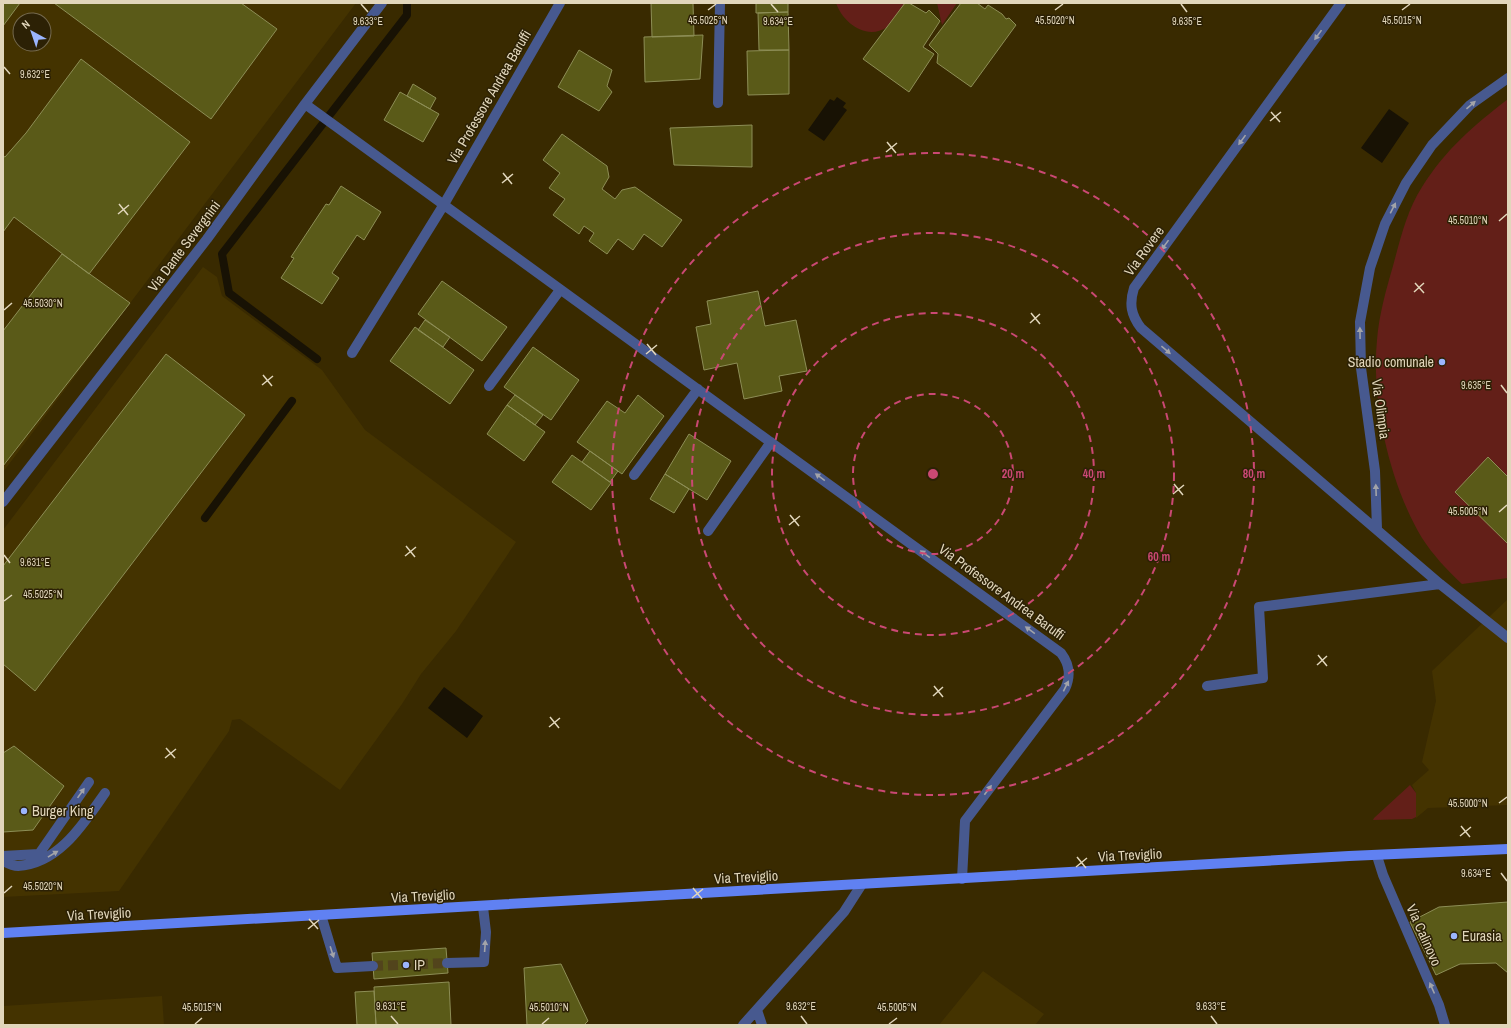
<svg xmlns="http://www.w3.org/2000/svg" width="1511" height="1028" font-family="'Archivo Narrow',sans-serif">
	<rect width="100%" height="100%" fill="#392a00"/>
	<path fill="#430" fill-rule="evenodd" d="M3,3h353l-353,469zM20,20h24v24h-24z
		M203,267l14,10 5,19 100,74 43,60 151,112 -60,89 -35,43 -19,30 -62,86 -100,-71 -8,1 -3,11 -110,160 -116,6v-367z
		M1508,599v206l-80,3 -12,10v-25l-4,-8 17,-15 -7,-8 14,-61 -4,-30z
		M983,971l61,43 -9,11h-96z
		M162,996l2,29h-161v-19z"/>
	<path fill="#631f18" d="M836,3h71c-6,9 -11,18 -20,24 -20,14 -44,-4 -51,-24z
		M937,3h20l-15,22z
		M1508,99v479l-46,6c-15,-14 -29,-29 -40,-46 -32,-53 -51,-136 -45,-198 2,-25 9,-50 16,-74 7,-26 14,-56 29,-79 24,-38 51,-61 86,-88z
		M1410,785l6,8v24l-4,2 -39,1 1,-2z"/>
	<path fill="#181204" d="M837,97l9,6 -3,4 4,3 -23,31 -16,-11 22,-31 4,2z
		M1389,109l20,14 -27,40 -21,-15z
		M444,687l39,29 -16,22 -39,-30z"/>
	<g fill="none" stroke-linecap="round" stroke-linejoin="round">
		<path stroke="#181204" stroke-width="8" d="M317,359l-88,-66 -7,-39 185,-239v-12
			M205,518l87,-117"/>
	</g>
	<path fill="#5a5a18" stroke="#8d8e56" d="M3,3h17l-17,23z
		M54,3h187l36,26 -66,90z
		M651,3h42l1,33 -42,1z
		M756,3h32v9l-32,1z
		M905,3h4l17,10 3,-3 11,11 -17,26 11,7 -25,38 -46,-33z
		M961,3h16l8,6 3,-4 14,9 4,5 3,-1 7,7 -45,62 -34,-24 1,-9 -9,-9z
		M788,12l1,38h-30l-1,-37z
		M703,35l-3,44 -55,3 -1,-45z
		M579,50l33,20 -5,16 5,6 -13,19 -41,-24z
		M789,50v44l-41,1 -1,-44z
		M81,59l109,83 -101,132 -75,-57 -11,15v-76l2,1 21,-24z
		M413,84l23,14 -6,11 -23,-13z
		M400,92l39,22 -16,28 -39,-22z
		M752,125v42l-78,-2 -4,-37z
		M562,134l45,32 2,11 -7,12 13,10 7,-9 13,-3 47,33 -20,27 -18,-13 -11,16 -15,-11 -11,15 -18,-13 5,-8 -10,-7 -5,8 -26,-19 12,-16 -16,-11 11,-15 -17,-13z
		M341,186l40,26 -17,28 -7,-5 -25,38 7,5 -17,26 -41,-26 13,-20 -3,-1 35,-53 3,1z
		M62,254l68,49 -127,163v-135z
		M442,281l65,46 -25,34 -64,-47z
		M758,291l7,35 31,-6 11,51 -28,5 3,15 -38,8 -7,-36 -33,7 -8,-43 15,-3 -4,-23z
		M425,320l25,17 -7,10 -25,-17z
		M415,327l59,43 -24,34 -60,-43z
		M533,347l46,33 -28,40 -47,-33z
		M166,354l79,61 -210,276 -32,-27v-98z
		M515,395l28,20 -8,10 -28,-20z
		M638,395l26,21 -42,58 -45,-32 30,-41 18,12z
		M507,405l38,27 -21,29 -37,-27z
		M689,434l42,27 -24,39 -42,-26z
		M590,451l28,20 -8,11 -28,-20z
		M572,455l39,28 -20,27 -39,-28z
		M1488,457l20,20v67l-53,-52z
		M665,474l24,15 -15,24 -24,-14z
		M14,746l50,40 -31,44 -30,2v-79z
		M1508,902v71l-12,-10 -36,1 -24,11 -26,-53 29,-15z
		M446,948l2,25 -74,6 -2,-26z
		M561,964l27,57 -4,4h-57l-3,-57z
		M449,982l2,43h-75l-2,-38z
		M374,991l2,34h-19l-2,-33z"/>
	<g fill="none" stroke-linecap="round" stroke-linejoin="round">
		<path stroke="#52441c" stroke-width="10" stroke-dasharray="10 5" stroke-linecap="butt" d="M373,966l74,-3"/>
		<path stroke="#47598f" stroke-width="10" d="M1341,3l-207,285c-5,16 -3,27 7,40l299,256 68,54
			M718,103l2,-100
			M305,104l756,549c9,12 10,23 4,36l-100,132 -3,58
			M352,353l91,-147 117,-203
			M489,386l71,-96
			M634,475l64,-86
			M3,502l204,-263 98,-135 77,-101
			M1377,529l-2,-58 -14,-103 -1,-46 10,-54 15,-44 21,-41 26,-38 38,-40 38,-27
			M708,531l63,-89
			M1207,686l56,-8 -4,-71 181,-23
			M3,856l36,-2 50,-72
			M1377,856l6,19 56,130 6,20
			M3,861c4,2 10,5 15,5 41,-2 66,-43 87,-73
			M321,915l16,53 36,-2
			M447,963l37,-1 2,-30 -3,-25
			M757,1010l5,15
			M743,1025l101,-113 18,-28"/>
		<path stroke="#6081f2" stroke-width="10" d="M3,933l1346,-77 159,-7"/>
	</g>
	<defs><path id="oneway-solid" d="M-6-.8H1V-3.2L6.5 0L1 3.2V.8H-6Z"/></defs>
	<g fill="#a3a4a9">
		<use href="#oneway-solid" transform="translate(1318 35) rotate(126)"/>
		<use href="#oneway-solid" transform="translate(1471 105) rotate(-41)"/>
		<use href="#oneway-solid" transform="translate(1242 140) rotate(126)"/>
		<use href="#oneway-solid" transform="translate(1393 208) rotate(-63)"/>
		<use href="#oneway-solid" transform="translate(1165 245) rotate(126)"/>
		<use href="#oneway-solid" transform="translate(1360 333) rotate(-91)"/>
		<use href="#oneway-solid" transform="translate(1166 350) rotate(40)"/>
		<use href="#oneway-solid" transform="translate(820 477) rotate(-144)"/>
		<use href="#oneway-solid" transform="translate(1376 490) rotate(-92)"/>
		<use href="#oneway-solid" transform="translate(925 554) rotate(-144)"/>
		<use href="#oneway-solid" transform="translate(1030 630) rotate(-144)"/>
		<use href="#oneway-solid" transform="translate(1066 686) rotate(-64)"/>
		<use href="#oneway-solid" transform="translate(988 790) rotate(-53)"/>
		<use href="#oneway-solid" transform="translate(81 793) rotate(-55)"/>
		<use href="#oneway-solid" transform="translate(53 854) rotate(-31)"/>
		<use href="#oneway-solid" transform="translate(485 946) rotate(-86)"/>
		<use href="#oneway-solid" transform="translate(332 952) rotate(72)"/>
		<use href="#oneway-solid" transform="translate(1432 988) rotate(-114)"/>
	</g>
	<path fill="none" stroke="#e1d6bb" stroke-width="1.5" d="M361,4l7,8M771,4l7,8M1181,4l6,8M708,10l8,-6M1055,10l8,-6M1402,10l8,-6M4,67l6,7M1271,112l9,10M1270,121l11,-9M887,142l9,11M886,152l11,-9M503,173l9,11M502,183l11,-9M119,204l9,11M118,214l11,-9M1499,221l8,-7M1415,283l9,10M1414,292l10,-9M4,310l8,-7M1031,313l9,11M1030,323l10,-9M647,344l9,11M646,354l11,-9M263,375l9,11M262,385l11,-9M1501,385l6,8M1174,484l9,11M1173,494l11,-9M1499,512l8,-7M790,515l9,11M789,525l11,-9M406,546l9,11M4,555l6,8M405,556l11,-9M4,601l8,-6M1318,655l9,11M1317,665l10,-9M934,686l9,11M933,696l10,-9M550,717l9,11M549,727l11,-9M166,748l9,10M165,758l11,-9M1499,803l8,-6M1461,826l9,11M1460,836l11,-9M1077,857l9,11M1076,867l11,-9M1501,873l6,8M693,888l9,11M4,893l8,-7M692,898l11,-9M309,919l9,10M308,929l11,-9M391,1016l7,8M801,1016l6,8M1211,1016l6,8M195,1024l7,-6M542,1024l7,-6M889,1024l8,-6"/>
	<g fill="none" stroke="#ca4873" stroke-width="2" stroke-dasharray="7 5">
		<circle cx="933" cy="474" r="80"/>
		<circle cx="933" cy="474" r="161"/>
		<circle cx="933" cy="474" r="241"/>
		<circle cx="933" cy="474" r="321"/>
	</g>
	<g fill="#9bb5fd" stroke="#2c2105" stroke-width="1.5">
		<circle cx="1442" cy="362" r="4"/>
		<circle cx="24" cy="811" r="4"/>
		<circle cx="1454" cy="936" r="4"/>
		<circle cx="406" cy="965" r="4"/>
	</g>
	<g text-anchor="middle" stroke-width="3" stroke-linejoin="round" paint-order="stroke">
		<g font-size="14" fill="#e1d6bb" stroke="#2c2105">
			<text transform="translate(489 97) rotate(-60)" y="5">Via Professore Andrea Baruffi</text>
			<text transform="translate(184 246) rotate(-53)" y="5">Via Dante Severgnini</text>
			<text transform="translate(1144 251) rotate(-54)" y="5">Via Rovere</text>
			<text transform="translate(1381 409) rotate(82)" y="5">Via Olimpia</text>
			<text transform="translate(1002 592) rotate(36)" y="5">Via Professore Andrea Baruffi</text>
			<text transform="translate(1130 855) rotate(-3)" y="5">Via Treviglio</text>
			<text transform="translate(746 877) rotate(-3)" y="5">Via Treviglio</text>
			<text transform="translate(423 896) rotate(-3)" y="5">Via Treviglio</text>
			<text transform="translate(99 914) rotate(-3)" y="5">Via Treviglio</text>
			<text transform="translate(1424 935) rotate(66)" y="5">Via Calinovo</text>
		</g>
		<g font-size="14" fill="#e1d6bb" stroke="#2c2105" text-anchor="start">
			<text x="1434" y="367" text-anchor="end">Stadio comunale</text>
			<text x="32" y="816">Burger King</text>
			<text x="1462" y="941">Eurasia</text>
			<text x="414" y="970">IP</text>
		</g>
	</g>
	<g font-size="10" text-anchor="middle" fill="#e1d6bb" stroke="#2c2105" stroke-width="3" stroke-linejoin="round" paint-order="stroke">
		<text x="708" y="24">45.5025°N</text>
		<text x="1055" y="24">45.5020°N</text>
		<text x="1402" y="24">45.5015°N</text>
		<text x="778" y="25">9.634°E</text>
		<text x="1187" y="25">9.635°E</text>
		<text x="368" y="25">9.633°E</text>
		<text x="35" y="78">9.632°E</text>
		<text x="1468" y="224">45.5010°N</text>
		<text x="43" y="307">45.5030°N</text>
		<text x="1476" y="389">9.635°E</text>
		<text x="1468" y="515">45.5005°N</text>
		<text x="35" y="566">9.631°E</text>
		<text x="43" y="598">45.5025°N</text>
		<text x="1468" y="807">45.5000°N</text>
		<text x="1476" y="877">9.634°E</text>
		<text x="43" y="890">45.5020°N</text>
		<text x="391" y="1010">9.631°E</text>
		<text x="801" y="1010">9.632°E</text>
		<text x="1211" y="1010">9.633°E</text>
		<text x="202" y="1011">45.5015°N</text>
		<text x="549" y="1011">45.5010°N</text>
		<text x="897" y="1011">45.5005°N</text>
	</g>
	<circle cx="933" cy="474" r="6" fill="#ca4873" stroke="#2c2105" stroke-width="2"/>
	<g font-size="12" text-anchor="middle" font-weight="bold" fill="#ca4873" stroke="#2c2105" stroke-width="3" stroke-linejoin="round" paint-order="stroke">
		<text x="1013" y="478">20 m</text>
		<text x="1094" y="478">40 m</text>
		<text x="1254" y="478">80 m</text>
		<text x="1159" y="561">60 m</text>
	</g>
	<rect width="1511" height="1028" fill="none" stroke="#e1d6bb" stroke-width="8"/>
	<g transform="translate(32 32) rotate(320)"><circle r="19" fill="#2c2105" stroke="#74694e"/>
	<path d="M0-3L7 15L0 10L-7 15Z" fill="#9bb5fd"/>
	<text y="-6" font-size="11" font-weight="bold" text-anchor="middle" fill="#e1d6bb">N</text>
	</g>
</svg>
